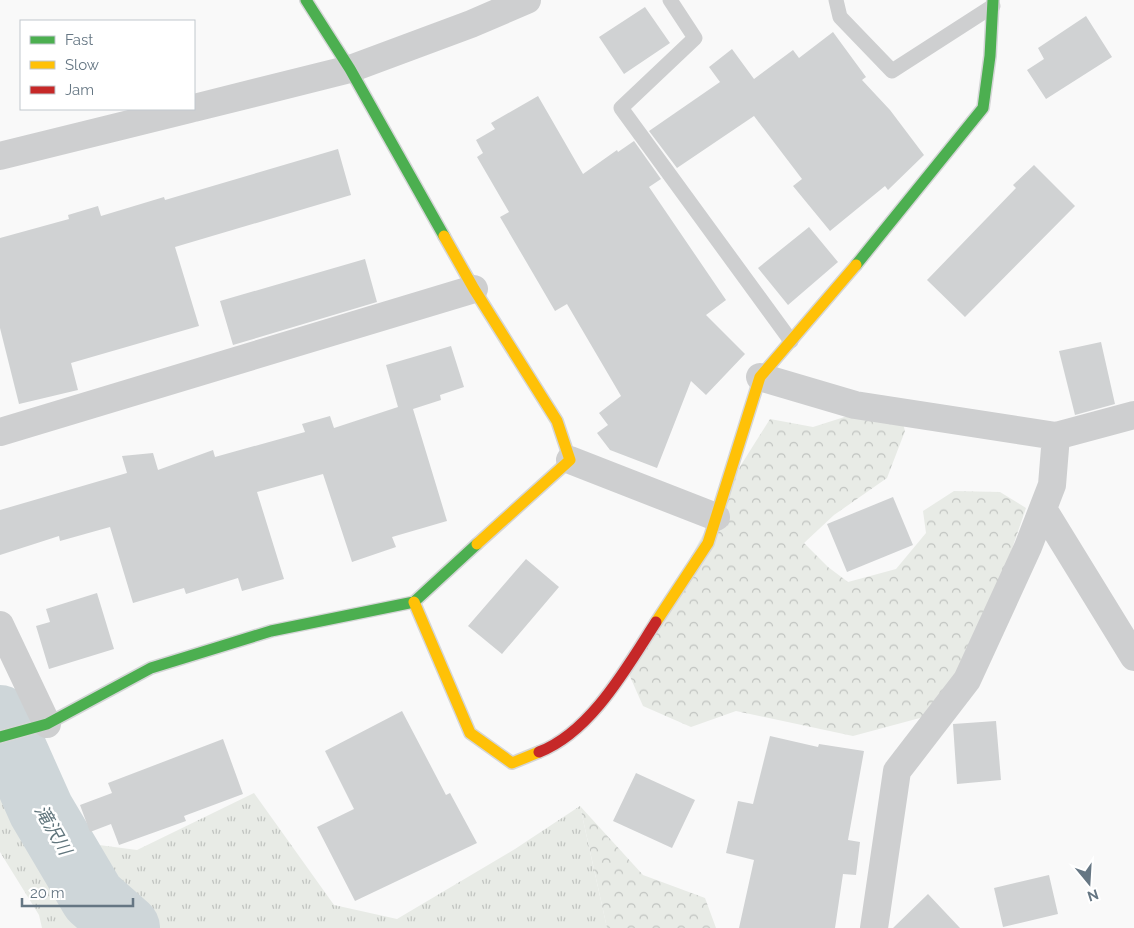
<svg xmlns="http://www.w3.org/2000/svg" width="1134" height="928" font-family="Raleway,'Noto Sans JP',sans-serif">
	<defs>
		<pattern id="grass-tufts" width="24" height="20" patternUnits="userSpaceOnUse" patternTransform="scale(1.25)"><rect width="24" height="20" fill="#e8ebe6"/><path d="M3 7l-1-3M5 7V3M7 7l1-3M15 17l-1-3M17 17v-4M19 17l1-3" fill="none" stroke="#c0c3c0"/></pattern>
		<pattern id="forest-crowns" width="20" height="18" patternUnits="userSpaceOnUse" patternTransform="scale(1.25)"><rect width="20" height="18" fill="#e8ebe6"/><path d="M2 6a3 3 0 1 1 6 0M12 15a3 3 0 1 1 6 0" fill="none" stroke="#c0c3c0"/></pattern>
	</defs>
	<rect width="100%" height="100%" fill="#f9f9f9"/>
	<path fill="url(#grass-tufts)" d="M23,750l76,95 38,5 117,-57 80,112 63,14 118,-70 65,-43 27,122h-565l-3,-13 -39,-63v-91z"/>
	<path fill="url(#forest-crowns)" d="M898,406l7,25 -18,47 -53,37 -30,28 24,24 20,15 48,-13 30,-36 -3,-22 31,-20 46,1 26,16 -59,172 -36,35 -78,21 -117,-25 -45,16 -48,-21 -15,-34 113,-207 29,-46 43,8 44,-14z
		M580,806l63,69 62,23 11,30h-109z"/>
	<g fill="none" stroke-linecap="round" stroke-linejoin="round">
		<path stroke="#ced6d9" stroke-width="66" d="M0,718l41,92 52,88 34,30"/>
	</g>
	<path fill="#d0d2d3" d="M645,7l25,36 -46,31 -25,-37z
		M1086,16l26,41 -66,42 -19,-29 17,-11 -6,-11z
		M833,32l33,45 -4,3 28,30 34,45 -36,35 -3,-4 -55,45 -37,-45 9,-7 -48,-63 -77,52 -28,-37 71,-49 -11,-15 23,-18 22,30 39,-29 6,8z
		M538,96l45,78 34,-24 1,2 16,-11 27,38 -12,8 77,113 -20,15 39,39 -39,41 -15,-14 -34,87 -47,-18 -13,-17 11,-8 -9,-12 22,-17 -54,-92 -12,7 -21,-36 -34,-58 9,-5 -32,-55 6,-4 -7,-13 19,-11 -4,-6z
		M338,149l13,46 -176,52 24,79 -128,37 7,27 -59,14 -19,-76v-90l69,-19 -1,-4 30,-9 3,10 63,-19 1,3z
		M1034,165l41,41 -110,111 -38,-37 89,-92 -3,-3z
		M809,227l29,35 -50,43 -30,-37z
		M365,259l12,43 -144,43 -13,-44z
		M1101,342l14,62 -40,11 -16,-64z
		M451,346l13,41 -24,8 1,5 -28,9 34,112 -55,16 4,10 -44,15 -29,-88 -66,18 27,87 -42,12 -4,-13 -52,16 -2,-6 -51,15 -23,-76 -50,14 -1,-5 -59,19v-45l127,-37 -5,-17 31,-3 5,17 55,-20 2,7 90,-25 -3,-8 28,-8 4,12 64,-21 -12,-42z
		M893,497l20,48 -66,27 -20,-48z
		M526,559l33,28 -57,67 -34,-28z
		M97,593l17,56 -65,20 -13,-43 14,-4 -4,-13z
		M402,711l44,84 4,-2 27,50 -122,58 -38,-74 37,-18 -29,-58z
		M996,721l5,59 -44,4 -4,-60z
		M770,736l48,11 1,-3 45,7 -16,89 12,2 -4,33 -13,-1 -8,54h-96l15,-68 -28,-7 12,-52 15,3z
		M223,739l20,55 -59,22 2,5 -67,24 -8,-21 -21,8 -10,-27 32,-12 -4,-10z
		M636,773l59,27 -23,48 -59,-27z
		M1049,875l9,39 -55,13 -9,-39z
		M928,894l32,34h-67z"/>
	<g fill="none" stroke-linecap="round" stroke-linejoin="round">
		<defs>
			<path id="fast" d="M306,0l44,69 94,167
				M856,265l127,-157 7,-52 3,-56
				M0,737l47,-13 104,-56 120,-37 143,-29 63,-58"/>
			<path id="slow" d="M444,236l30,53 83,132 13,39 -93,84
				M414,602l56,131 42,30 27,-11
				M656,622l52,-79 52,-166 96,-112"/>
			<path id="jam" d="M539,752c52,-20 88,-85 117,-130"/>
		</defs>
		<use href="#fast" stroke="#d5d6d7" stroke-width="14"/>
		<use href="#slow" stroke="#d5d6d7" stroke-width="14"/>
		<use href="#jam" stroke="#d5d6d7" stroke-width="14"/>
		<path stroke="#cecfd0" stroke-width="15" d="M670,0l25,38 -74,70 170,233
			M836,0l4,17 52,54 101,-65"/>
		<path stroke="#cecfd0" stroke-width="28" d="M194,108l156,-39 121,-45 56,-24
			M0,156l190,-47
			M760,377l95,28 201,31 78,-21
			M0,432l474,-143
			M570,460l146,57
			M1043,509l91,148
			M0,625l47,99
			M874,928l23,-157 70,-91 61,-133 24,-62 4,-49"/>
		<use href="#fast" stroke="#4caf50" stroke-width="11"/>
		<use href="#slow" stroke="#ffc107" stroke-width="11"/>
		<use href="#jam" stroke="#c62828" stroke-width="11"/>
	</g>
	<g text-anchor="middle" stroke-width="5" stroke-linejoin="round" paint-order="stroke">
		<g font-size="18" font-style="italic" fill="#60757c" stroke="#fff">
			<text transform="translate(53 830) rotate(60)" y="6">滝沢川</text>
		</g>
	</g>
	<rect x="20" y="20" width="175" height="90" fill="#ffffff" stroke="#c1c8cd"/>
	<rect x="30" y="36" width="25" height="8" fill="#4caf50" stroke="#c1c8cd"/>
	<text x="65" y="45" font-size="15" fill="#657683">Fast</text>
	<rect x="30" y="61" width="25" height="8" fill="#ffc107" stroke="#c1c8cd"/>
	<text x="65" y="70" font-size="15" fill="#657683">Slow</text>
	<rect x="30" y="86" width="25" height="8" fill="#c62828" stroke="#c1c8cd"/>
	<text x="65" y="95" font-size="15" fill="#657683">Jam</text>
	<g transform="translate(1089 883) rotate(162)" stroke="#ffffff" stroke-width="4" paint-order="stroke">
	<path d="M0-4L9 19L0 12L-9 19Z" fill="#657683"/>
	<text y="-8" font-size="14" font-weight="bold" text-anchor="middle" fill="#657683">N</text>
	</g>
	<path d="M22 898v8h111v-8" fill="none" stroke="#657683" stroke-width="2.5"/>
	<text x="30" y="898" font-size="15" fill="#657683" stroke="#ffffff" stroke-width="4" paint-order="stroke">20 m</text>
</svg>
